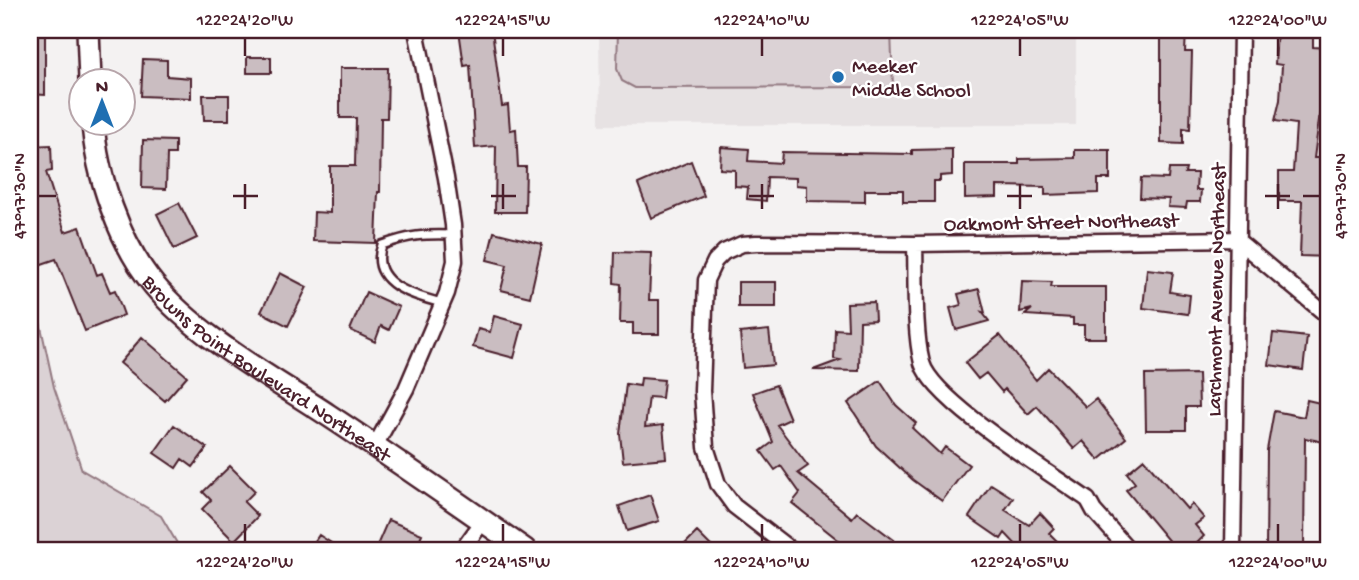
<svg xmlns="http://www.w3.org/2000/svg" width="1359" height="580" font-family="'Gochi Hand',sans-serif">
	<rect width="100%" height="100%" fill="#f4f2f2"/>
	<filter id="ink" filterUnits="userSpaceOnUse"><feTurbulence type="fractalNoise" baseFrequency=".0143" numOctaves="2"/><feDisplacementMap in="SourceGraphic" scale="14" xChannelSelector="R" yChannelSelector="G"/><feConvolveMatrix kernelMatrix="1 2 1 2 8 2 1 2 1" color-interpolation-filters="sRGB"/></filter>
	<g filter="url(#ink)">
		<path fill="#e7e2e3" d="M599,30h477v95h-476z"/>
		<path fill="#dbd2d5" stroke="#927880" stroke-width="2" d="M618,30h273l2,57 -258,1 -13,-7 -5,-12z
			M30,276l24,111 28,83 79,46 20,34h-151z"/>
		<path fill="#cabdc1" stroke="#4a1f2b" stroke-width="2" d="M30,30h15v65l-15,-1z
			M459,30h33l10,76 6,-1 2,25 6,-1 2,38h8l-1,45h-30l1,-66 -21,2 -5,-83 -6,1z
			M1161,30h25l-1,22h7l-2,77 -7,-1v16l-22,-1z
			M1277,30h36v17l16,1 -3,41h-3l-9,69h7l2,76h6v23l-29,-1 2,-55h-23v-29h14l3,-48 -21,-3 5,-21 2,-35 -7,-1z
			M247,57h24v16h-24z
			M143,59l24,1v16l24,2v20l-50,-2z
			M340,68h48l-1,50h-6l-1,74h-2l-2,51 -63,-2 1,-29 16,1v-47h25l1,-48h-16z
			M203,95h26v25h-25z
			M143,140l32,1v13h-8l-1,35 -24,-1z
			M51,145l1,26 -6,1 19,60 15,-5 17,48 5,-2 8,19 5,-2 9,25 -39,16 -29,-72 -26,9v-122z
			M721,147l28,2 -1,12 33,2 1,-11 130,2v-4l40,-1v26l-12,1v5h-6v21h-31v-12h-38v12l-58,-1v-15l-11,-1v-7l-29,-1 -1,24 -19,-2 1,-12 -13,-1v-16l-15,-1z
			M1075,150h35v29h-12v14l-53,2v-8l-48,-1v11l-32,1v-34h54v-5l56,-1z
			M691,161l13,35 -53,22 -13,-34z
			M1169,169h17l-1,4h12l-1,17h5l-1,12h-13l-1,6 -18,-1 1,-8 -29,-1 1,-20 27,1z
			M179,203l18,35 -23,11 -17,-35z
			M494,232l48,12 -12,53 -29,-7 6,-25 -20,-5z
			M615,252l36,1 -2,47h10v34h-26v-11h-13l1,-39 -7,-1z
			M1147,269l26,3 -3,20 20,3 -2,19 -45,-6z
			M280,273l27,14 -19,39 -27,-14z
			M1022,281l30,1 -1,5h55v51h-22v-13h-11v-7l-48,-3 7,-6 -12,3z
			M738,282h38v25h-38z
			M979,289l6,24 -3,-1 7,9 -33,9 -6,-22 11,-3 -3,-11z
			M366,292l33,15 -10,23 -8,-4 -6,16 -25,-12z
			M874,302l1,18 -15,1 -1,50 -46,-1 27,-10 -6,-1 1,-30 13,1 -1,-27z
			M494,316l29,8 -9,34 -41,-11 5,-18 12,3z
			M769,330l4,35 -30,3 -3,-35z
			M1273,333l34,4 -4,33 -34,-5z
			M1000,335l36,45 12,-12 38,39 10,-8 30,39 -27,22 -16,-19 -9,8 -37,-43 -9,8 -23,-25 -3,3 -16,-19 -8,6 -13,-16z
			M142,337l45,39 -22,25 -45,-38z
			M1198,374l1,33h-13v23h-40l-1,-55z
			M641,378l23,2 -2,18 -13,-1 -4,30 18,-2 3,33 -43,4 -3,-28 6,-50 14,2z
			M880,381l16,24 20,18 -4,5 28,26 5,-7 24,18 -27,36 -29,-21 -37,-34 -28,-43z
			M776,385l14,34 -13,6 31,41 -10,7 54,45 5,-6 37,28 -8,10h-16l-8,-6 -5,6h-6l-59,-47 8,-10 -19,-27 -6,4 -14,-19 12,-9 -20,-49z
			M1307,400l22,5v10l-5,27 -19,-4 -1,111 -38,1 1,-100 7,-39 30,6z
			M174,425l33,23 -14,19 -11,-8 -6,9 -22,-15z
			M1144,459l43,50 5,-5 12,14 -9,7 9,11 -9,9 4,5h-23l-50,-60 9,-7 -8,-10z
			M230,466l25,25 -11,11 14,14 -24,25 -32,-32 9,-9 -8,-8z
			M991,484l22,14 -8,12 24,15 11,-12 14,15 -5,5 17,17h-45l-16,-17 -4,6 -32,-22z
			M650,495l9,26 -32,10 -8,-25z
			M388,520l34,14 -7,16h-40z
			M697,532l18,18h-36z
			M319,535l23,15h-33z"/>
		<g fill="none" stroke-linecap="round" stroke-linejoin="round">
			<defs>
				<path id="lane" d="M442,303c-27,-7 -74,-19 -60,-58 28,-10 41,-11 71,-10"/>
				<path id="street" d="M915,244c1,34 -1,88 7,119 11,38 130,111 166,137l6,11 35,39
					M375,446l31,-57 41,-96 8,-32 -2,-36 -7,-47 -30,-148
					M462,550l21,-29
					M791,550l-57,-44 -16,-22 -12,-37 -4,-56 4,-111 9,-19 9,-9 18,-8 14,-1 159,1 321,-5 93,78
					M1233,550l8,-520"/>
				<g id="secondary">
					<path d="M88,30l2,50"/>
					<path id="s1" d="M93,122c3,53 27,122 61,163 42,51 118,93 174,130 67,44 132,90 197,135"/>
				</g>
			</defs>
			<use href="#lane" stroke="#4a1f2b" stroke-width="12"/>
			<use href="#street" stroke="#4a1f2b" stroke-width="19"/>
			<use href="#secondary" stroke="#4a1f2b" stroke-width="26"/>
			<use href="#lane" stroke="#fff" stroke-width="7"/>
			<use href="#street" stroke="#fff" stroke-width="14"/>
			<use href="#secondary" stroke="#fff" stroke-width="21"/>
		</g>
	</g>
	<path fill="none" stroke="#4a1f2b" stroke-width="2.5" d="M245,38v18M503,38v18M762,38v18M1020,38v18M1278,38v18M245,184v25M503,184v25M762,184v25M1020,184v25M1278,184v25M38,196h18M233,196h25M491,196h25M749,196h25M1007,196h25M1265,196h25M1303,196h17M245,524v18M503,524v18M762,524v18M1020,524v18M1278,524v18"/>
	<circle fill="#1f6fb2" stroke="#fff" stroke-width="2.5" cx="838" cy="77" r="7"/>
	<g text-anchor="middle" stroke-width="5" stroke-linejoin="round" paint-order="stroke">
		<g font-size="21" fill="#4a1f2b" stroke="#fff" text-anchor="start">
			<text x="852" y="72">Meeker<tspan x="852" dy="24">Middle School</tspan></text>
		</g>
		<g font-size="21" fill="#4a1f2b" stroke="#fff">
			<text transform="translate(1061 221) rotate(-1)" y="7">Oakmont Street Northeast</text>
			<text transform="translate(1215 290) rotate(-89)" y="7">Larchmont Avenue Northeast</text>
			<text dy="7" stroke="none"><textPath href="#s1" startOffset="317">Browns Point Boulevard Northeast</textPath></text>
		</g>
	</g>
	<rect width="1359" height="580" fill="none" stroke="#fff" stroke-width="77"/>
	<g transform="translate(102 102)"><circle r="33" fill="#ffffff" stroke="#b7a5aa" stroke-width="2"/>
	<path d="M0-5L12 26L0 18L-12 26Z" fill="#1f6fb2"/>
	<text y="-10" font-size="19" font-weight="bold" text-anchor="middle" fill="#4a1f2b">N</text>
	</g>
	<rect x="38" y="38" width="1282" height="504" fill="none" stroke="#4a1f2b" stroke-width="2.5"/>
	<g font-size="18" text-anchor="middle" fill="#4a1f2b">
		<text x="245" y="25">122°24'20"W</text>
		<text x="503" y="25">122°24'15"W</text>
		<text x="762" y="25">122°24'10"W</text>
		<text x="1020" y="25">122°24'05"W</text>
		<text x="1278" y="25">122°24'00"W</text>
		<text transform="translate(19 196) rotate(-90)" y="6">47°17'30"N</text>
		<text transform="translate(1340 196) rotate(-90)" y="6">47°17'30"N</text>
		<text x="245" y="567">122°24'20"W</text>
		<text x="503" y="567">122°24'15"W</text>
		<text x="762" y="567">122°24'10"W</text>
		<text x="1020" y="567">122°24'05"W</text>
		<text x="1278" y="567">122°24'00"W</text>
	</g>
</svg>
